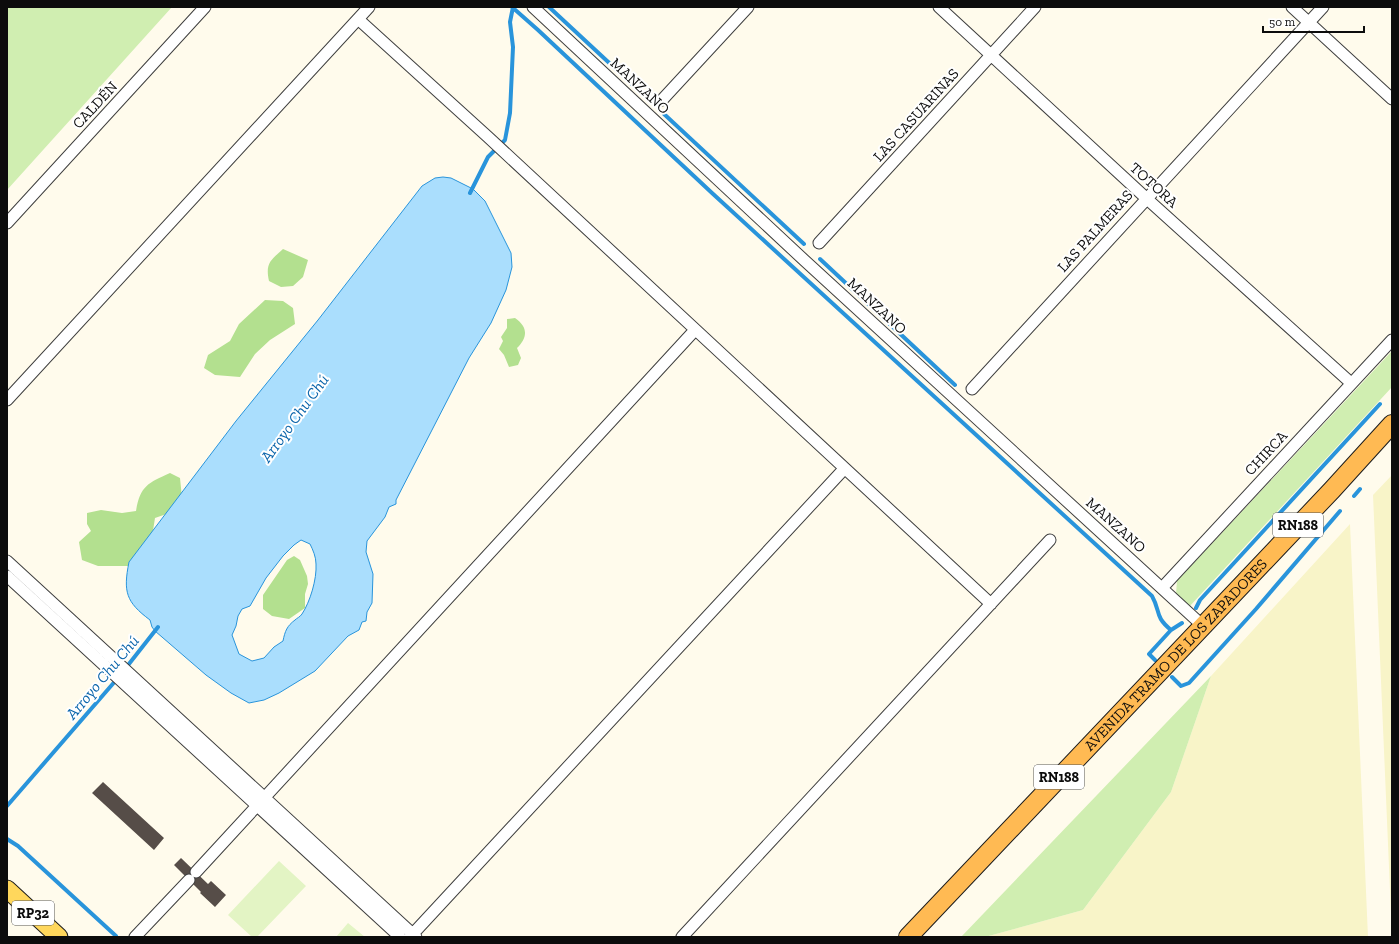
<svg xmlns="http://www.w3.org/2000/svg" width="1399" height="944" font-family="'Zilla Slab',serif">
	<rect width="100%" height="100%" fill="#fffbec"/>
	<path fill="#f8f4c8" d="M1392,475v462l-19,-442z
		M1350,524l18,413h-383l98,-27 88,-118 40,-116z"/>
	<path fill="#d0eeb1" d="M7,7h165l-165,183z
		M1392,351v36l-202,219 -14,-12 1,-13z
		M1211,676l-40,116 -88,118 -98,27h-24z"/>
	<path fill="#b3e08f" d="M283,249l25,11 -5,17 -10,9 -12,1 -12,-6c-4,-18 2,-21 14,-32z
		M265,300l18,1 10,7 2,16 -25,16 -15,14 -15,23 -25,-2 -11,-7 4,-13 22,-14 9,-17z
		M515,318c13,9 13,19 2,30l4,10 -3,7 -9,2 -5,-12 -5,-6 4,-8 -2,-4 6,-9v-9z
		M170,473l10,5 2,20 -7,13 -20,7 -3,19 -17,29h-37l-16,-6 -3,-18 12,-11 -4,-7v-11l14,-3 21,3 14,-2c4,-25 12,-28 34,-38z
		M294,556l6,4 7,16 1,8 -3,10v14l-16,11 -17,-3 -9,-7v-14l24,-35z"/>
	<path fill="#e3f4c4" d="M279,861l27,25 -49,51h-5l-24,-22z
		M348,923l17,14h-29z"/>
	<path fill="#aadefd" stroke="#2994db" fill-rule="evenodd" d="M443,177l8,1 22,11 12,12 26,52 1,14 -6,23 -15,33 -22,35 -73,142v4l-7,3 -4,10 -18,24 -1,11 7,22 -1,29 -5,9 -1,9 -4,1 -3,8 -11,6 -33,35 -36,22 -15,7 -15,3 -18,-10 -25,-18 -51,-44 -3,-4 -2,-7c-24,-18 -27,-28 -21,-58l107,-141 82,-101 104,-134 13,-8zM301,540l9,4c3,6 6,13 6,20 1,15 -6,38 -14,50 -2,3 -5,4 -7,6 -8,6 -10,11 -12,21l-9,6 -10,11 -12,3 -13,-7 -7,-19 4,-9 2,-10 4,-7 8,-3 16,-28 17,-22 11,-11z"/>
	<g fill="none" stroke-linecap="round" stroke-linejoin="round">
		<path stroke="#2994db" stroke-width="4" d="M512,7l26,23 174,163 440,403c9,16 2,20 19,34l-22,24 6,6
			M549,7l99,92
			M664,114l140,130
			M470,193l18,-36 17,-17 5,-27 3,-66 -3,-25 3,-15
			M820,259l135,126
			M1354,496l6,-7
			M1196,608l4,-8 180,-196
			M1171,630l11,-7
			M125,669l33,-42
			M1172,677l9,9 8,-3 67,-74 84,-98
			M7,806l110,-127
			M7,839l11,7 98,90"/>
	</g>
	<path fill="#564d48" d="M103,782l61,56 -10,12 -62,-57z
		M181,858l27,26 3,-3 15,14 -11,12 -15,-14 1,-1 -27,-27z"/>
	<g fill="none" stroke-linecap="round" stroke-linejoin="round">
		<defs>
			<path id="minor" d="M533,7l271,253 399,366
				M939,7l207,191 205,185
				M1292,7l100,92
				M358,19l130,118 503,467
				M662,100l86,-93
				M7,223l198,-216
				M819,243l216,-236
				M972,389l351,-382
				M7,400l362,-393
				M7,561l409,376
				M7,576l393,361
				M1162,588l230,-248
				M196,872l499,-542
				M135,937l54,-57
				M410,937l434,-468
				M682,937l368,-397"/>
			<path id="primary" d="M7,889l52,48"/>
			<g id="trunk">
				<path id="s1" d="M908,937l424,-447 60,-66"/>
			</g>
		</defs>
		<use href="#minor" stroke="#3f3f3f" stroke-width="13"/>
		<use href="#primary" stroke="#1d1d1d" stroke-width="19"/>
		<use href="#trunk" stroke="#1d1d1d" stroke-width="20"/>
		<use href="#minor" stroke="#fff" stroke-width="11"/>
		<use href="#primary" stroke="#ffd75c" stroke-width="17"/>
		<use href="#trunk" stroke="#ffba53" stroke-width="18"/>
	</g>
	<g text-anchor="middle" stroke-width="4" stroke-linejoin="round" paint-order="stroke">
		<g fill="#fff" stroke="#555" stroke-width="1">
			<rect x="1273" y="513" width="50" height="24" rx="3"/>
			<rect x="1034" y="765" width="50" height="24" rx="3"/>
			<rect x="12" y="901" width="42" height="24" rx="3"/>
		</g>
		<g font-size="14" font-weight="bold" fill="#0c0c0c">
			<text x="1298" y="530">RN188</text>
			<text x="1059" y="782">RN188</text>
			<text x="33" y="918">RP32</text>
		</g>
		<g font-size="15" fill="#0c0c0c" stroke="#fff">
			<text transform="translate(640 86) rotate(43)" y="5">MANZANO</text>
			<text transform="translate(95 105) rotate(-47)" y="5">CALDÉN</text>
			<text transform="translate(916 115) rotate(-48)" y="5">LAS CASUARINAS</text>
			<text transform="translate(1154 185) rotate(42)" y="5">TOTORA</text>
			<text transform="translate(1095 231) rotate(-48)" y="5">LAS PALMERAS</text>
			<text transform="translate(877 306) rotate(43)" y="5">MANZANO</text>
			<text transform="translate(1266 453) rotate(-47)" y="5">CHIRCA</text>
			<text transform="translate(1116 525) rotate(42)" y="5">MANZANO</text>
			<text dy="5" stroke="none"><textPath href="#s1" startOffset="389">AVENIDA TRAMO DE LOS ZAPADORES</textPath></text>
		</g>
		<g font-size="16" font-style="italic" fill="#0964aa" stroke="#fff">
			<text transform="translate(294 418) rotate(-54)" y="6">Arroyo Chu Chú</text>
			<text transform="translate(102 677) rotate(-50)" y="6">Arroyo Chu Chú</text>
		</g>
	</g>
	<rect width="1399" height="944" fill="none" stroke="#0c0c0c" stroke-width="16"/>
	<path d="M1263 26v6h101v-6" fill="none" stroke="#0c0c0c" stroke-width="2"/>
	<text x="1269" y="26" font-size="12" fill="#0c0c0c" stroke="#ffffff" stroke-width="3" paint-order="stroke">50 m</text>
</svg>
